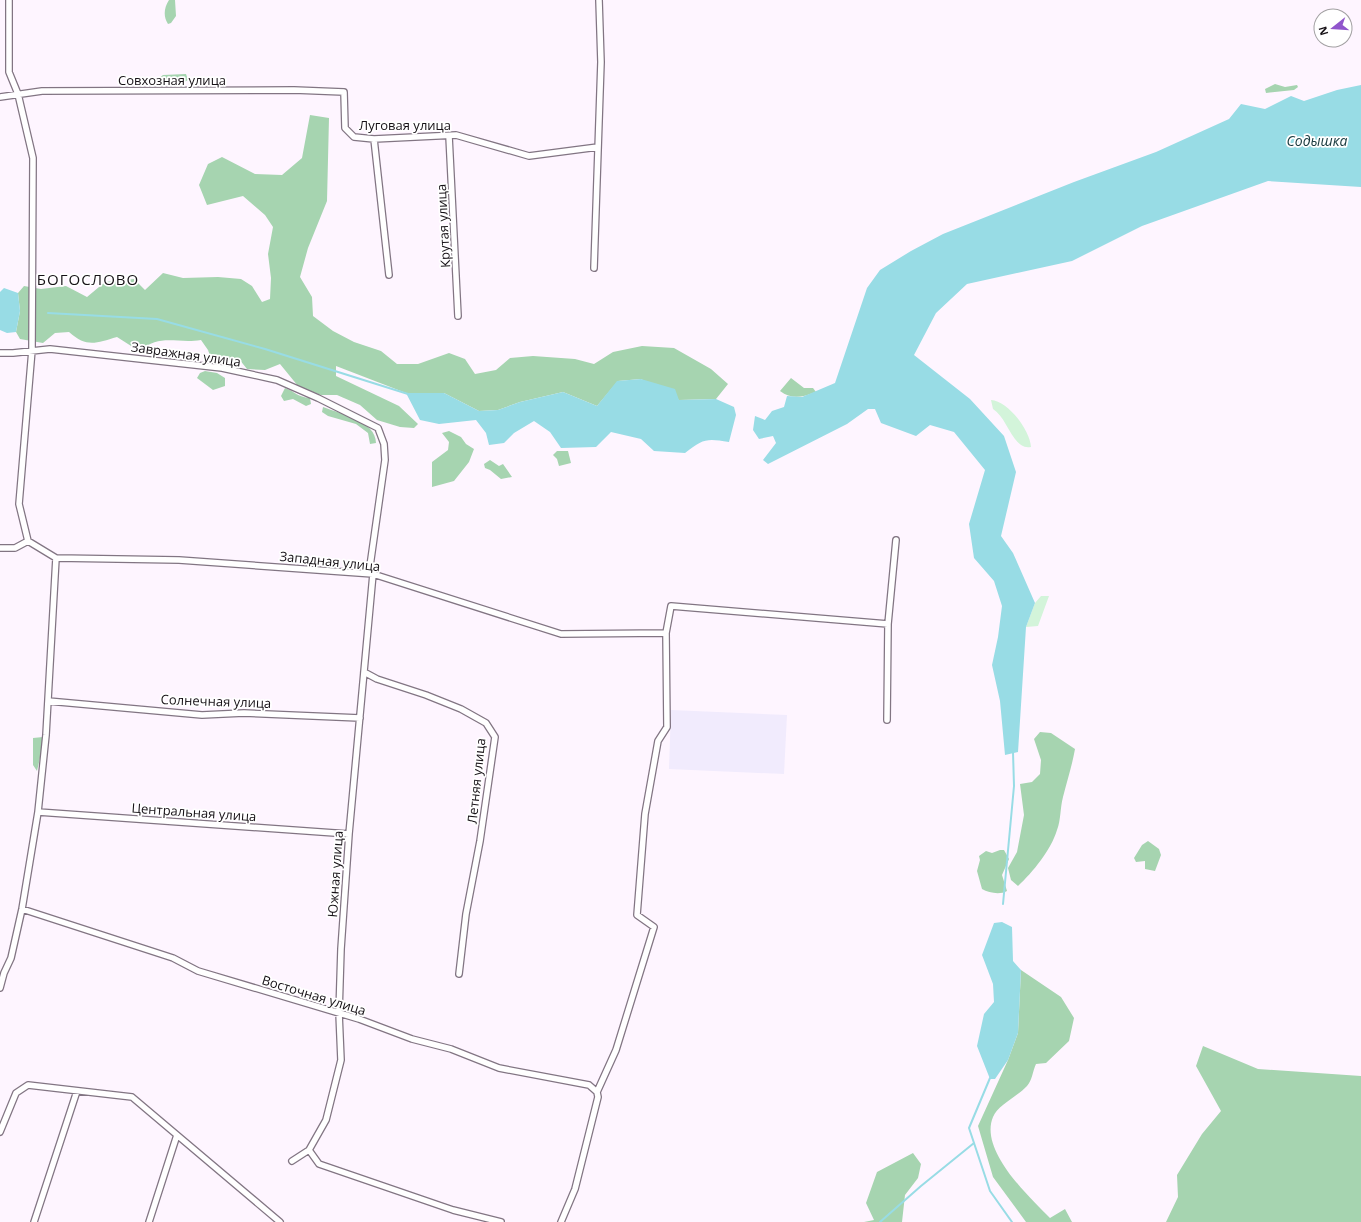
<svg xmlns="http://www.w3.org/2000/svg" width="1361" height="1222" font-family="'Open Sans',sans-serif">
	<rect width="100%" height="100%" fill="#fef5ff"/>
	<path fill="#f1ebfd" d="M671,710l116,5 -3,59 -115,-5z"/>
	<path fill="#d3f4da" d="M991,400c17,1 39,30 40,47 -18,4 -23,-29 -38,-38z
		M1041,596h8l-11,30 -12,1 9,-24z"/>
	<path fill="#a6d4b0" d="M169,0h6l1,16 -5,7 -3,1c-5,-8 -4,-16 1,-24z
		M186,74l2,6c-10,6 -20,4 -29,-2l4,-3z
		M1275,84l10,3 12,-2 1,2 -4,3 -28,3 -1,-4z
		M310,115l19,3 -2,83 -19,47 -8,29 12,20 1,19 20,15 21,11 27,9 16,13h21l31,-11 16,6 10,15 21,-4 14,-12 23,-2 42,3 19,5 19,-12 29,-6 32,2 37,21 17,15 -12,15 -37,1 -38,-21 -23,2 -21,25 -34,-14 -43,10 -22,8 -19,1 -35,-18h-38l-70,-27v10l63,30 19,18 -4,4 -14,-1 -23,-7 -17,-15 -23,-10h-16l-23,-9 -18,-22 -15,6 -18,-1 -8,-10 -27,2 -4,-11 -7,-10c-25,4 -40,-7 -62,11l-22,-14c-21,6 -30,11 -48,-5l-14,1 -12,10 -23,-4 -4,-7 4,-21 -2,-18 6,-7 17,3 25,-3 21,11 18,-15 29,-3 11,11 18,-17 20,5 35,-1 23,2 11,7 10,16 8,-3 1,-21 -3,-24 5,-27 -8,-12 -22,-19 -36,9 -8,-20 9,-21 14,-7 33,17 27,1 20,-17z
		M205,371l12,2 8,5v8l-12,4 -16,-12 3,-5z
		M791,378l13,10h9l3,4c-13,5 -24,8 -36,-1z
		M285,388c11,4 12,9 25,10l1,6 -5,2 -13,-7 -9,2 -3,-5z
		M323,407c18,7 53,14 53,36l-6,1 -2,-11 -12,-9 -28,-8 -6,-4z
		M449,431l12,6 5,7 8,5 -5,13 -15,19 -22,6v-25l16,-12 1,-8 -7,-9z
		M557,451h11l3,12 -12,3 -2,-7 -4,-4z
		M490,460l9,6 4,-2 9,13 -11,2 -11,-9 -5,-2 -1,-4z
		M1040,732l11,1 24,16c-3,17 -8,32 -12,48 -3,11 -2,23 -6,33 -6,20 -24,42 -39,56l-7,-6 -3,-12 9,-16 7,-37 -4,-31 12,-2 8,-8 1,-14 -7,-21z
		M43,737v8l-6,26 -4,-6v-27z
		M1148,841l11,8 2,6 -6,16 -10,-2v-8l-9,1 -2,-4 8,-13z
		M1000,850h4l5,9 -7,16 5,16c-7,4 -18,2 -25,-2l-5,-18 3,-11 -1,-4 7,-5 6,2z
		M1021,970l40,27 13,21 -5,23 -23,22 -10,1c-3,6 -4,17 -9,22 -9,10 -29,19 -34,31 -14,33 36,80 57,101l15,-9 7,13h-46l-33,-45 -15,-51 30,-66 10,-27z
		M1203,1046l55,23 103,7v146h-195l12,-25 -1,-22 25,-41 19,-23 -25,-45z
		M913,1153l8,11 -3,14 -13,17 -3,27h-38l10,-2 -8,-17 11,-31z"/>
	<path fill="#98dce5" d="M1361,85v102l-93,-6 -126,45 -70,35 -105,23 -31,29 -22,42 56,44 34,37 12,36 -15,64 12,17 22,50 -9,24 -8,125 -13,3 -5,-54 -8,-36 6,-28 4,-31 -8,-25 -20,-23 -5,-34 16,-54 -31,-38 -24,-7 -14,11 -35,-13 -6,-14h-7l-21,15 -79,40 -5,-4 13,-17 -3,-7 -14,3 -6,-9 2,-14 10,4 7,-9 12,-4 3,-11 15,1 33,-14 32,-95 13,-18 31,-19 32,-17 131,-52 82,-30 73,-33 12,-15 24,5 26,-13 13,5 33,-11z
		M4,288l14,5 2,18 -4,21 -9,1 -7,-3v-38z
		M641,379l34,10 4,11 37,-1 18,8 2,8 -7,27c-23,-4 -26,-3 -44,11l-31,-2 -13,-12 -30,-7 -15,15 -35,1 -11,-16 -16,-11 -20,12 -10,10 -15,2 -3,-12 -10,-13 -37,4 -19,-4 -14,-27h38l35,18 19,-1 22,-8 43,-10 34,14 20,-25z
		M1002,922l10,5 1,34 8,9 -3,63 -10,27 -13,19h-5l-13,-33 7,-32 10,-12 -1,-18 -11,-29 12,-32z"/>
	<g fill="none" stroke-linecap="round" stroke-linejoin="round">
		<path stroke="#98dce5" stroke-width="2" d="M48,313l109,6 108,30 143,45
			M1003,904l11,-118 -1,-34
			M990,1078l-21,50 21,63 22,31
			M880,1222l41,-36 53,-43"/>
		<defs>
			<path id="minor" d="M9,0v72l9,22 15,64 -1,192 -13,154 9,37 28,17
				M0,97l42,-6 252,-1 50,2 1,36 9,9 20,2 82,-4 73,21 69,-9
				M449,136l9,180
				M374,139l15,136
				M594,268l7,-206 -2,-62
				M0,353h13l37,-4 172,19 55,12 41,18 60,30 6,16 1,16 -15,106 3,8 -24,260 -8,115 -2,64 2,47 -15,60 -17,30 -17,11
				M0,548h15l13,-7
				M56,558l123,2 194,14 188,60 105,-1
				M888,624l8,-84
				M364,672l13,7 49,16 35,14 25,14 9,14 -15,104 -14,73 -7,60
				M48,701l154,14 42,-2 116,5
				M38,812l311,22
				M22,909l151,49 25,13 161,48 53,20 39,10 48,19 90,17 8,7 1,5 -23,92 -14,33
				M0,988l4,-15 7,-15 11,-49 16,-97 8,-77 10,-177
				M597,1092l19,-42 38,-123 -17,-12 8,-101 13,-73 9,-14 -1,-94 5,-27 217,18 -1,96
				M0,1132l16,-39 12,-8 104,12 148,125
				M309,1150l10,14 134,46 48,12
				M34,1222l43,-131
				M149,1222l28,-87"/>
		</defs>
		<use href="#minor" stroke="#827583" stroke-width="8"/>
		<use href="#minor" stroke="#fff" stroke-width="5.5"/>
	</g>
	<g text-anchor="middle" stroke-width="3.5" stroke-linejoin="round" paint-order="stroke">
		<g font-size="13" fill="#161116" stroke="#fff">
			<text x="172" y="85">Совхозная улица</text>
			<text x="405" y="130">Луговая улица</text>
			<text transform="translate(443 226) rotate(-93)" y="5">Крутая улица</text>
			<text transform="translate(186 354) rotate(8)" y="5">Завражная улица</text>
			<text transform="translate(330 561) rotate(6)" y="5">Западная улица</text>
			<text transform="translate(216 701) rotate(2)" y="5">Солнечная улица</text>
			<text transform="translate(476 781) rotate(-84)" y="5">Летняя улица</text>
			<text transform="translate(194 812) rotate(4)" y="5">Центральная улица</text>
			<text transform="translate(335 874) rotate(-86)" y="5">Южная улица</text>
			<text transform="translate(314 995) rotate(17)" y="5">Восточная улица</text>
		</g>
		<g font-size="14" font-style="italic" fill="#18393e" stroke="#fff">
			<text x="1317" y="146">Содышка</text>
		</g>
		<g font-size="15" letter-spacing="1" fill="#161116" stroke="#fff">
			<text x="88" y="285">БОГОСЛОВО</text>
		</g>
	</g>
	<g transform="translate(1333 28) rotate(253)"><circle r="19" fill="#ffffff" stroke="#a2a0a2"/>
	<path d="M0-3L7 15L0 10L-7 15Z" fill="#9055cc"/>
	<text y="-6" font-size="11" font-weight="bold" text-anchor="middle" fill="#161116">N</text>
	</g>
</svg>
